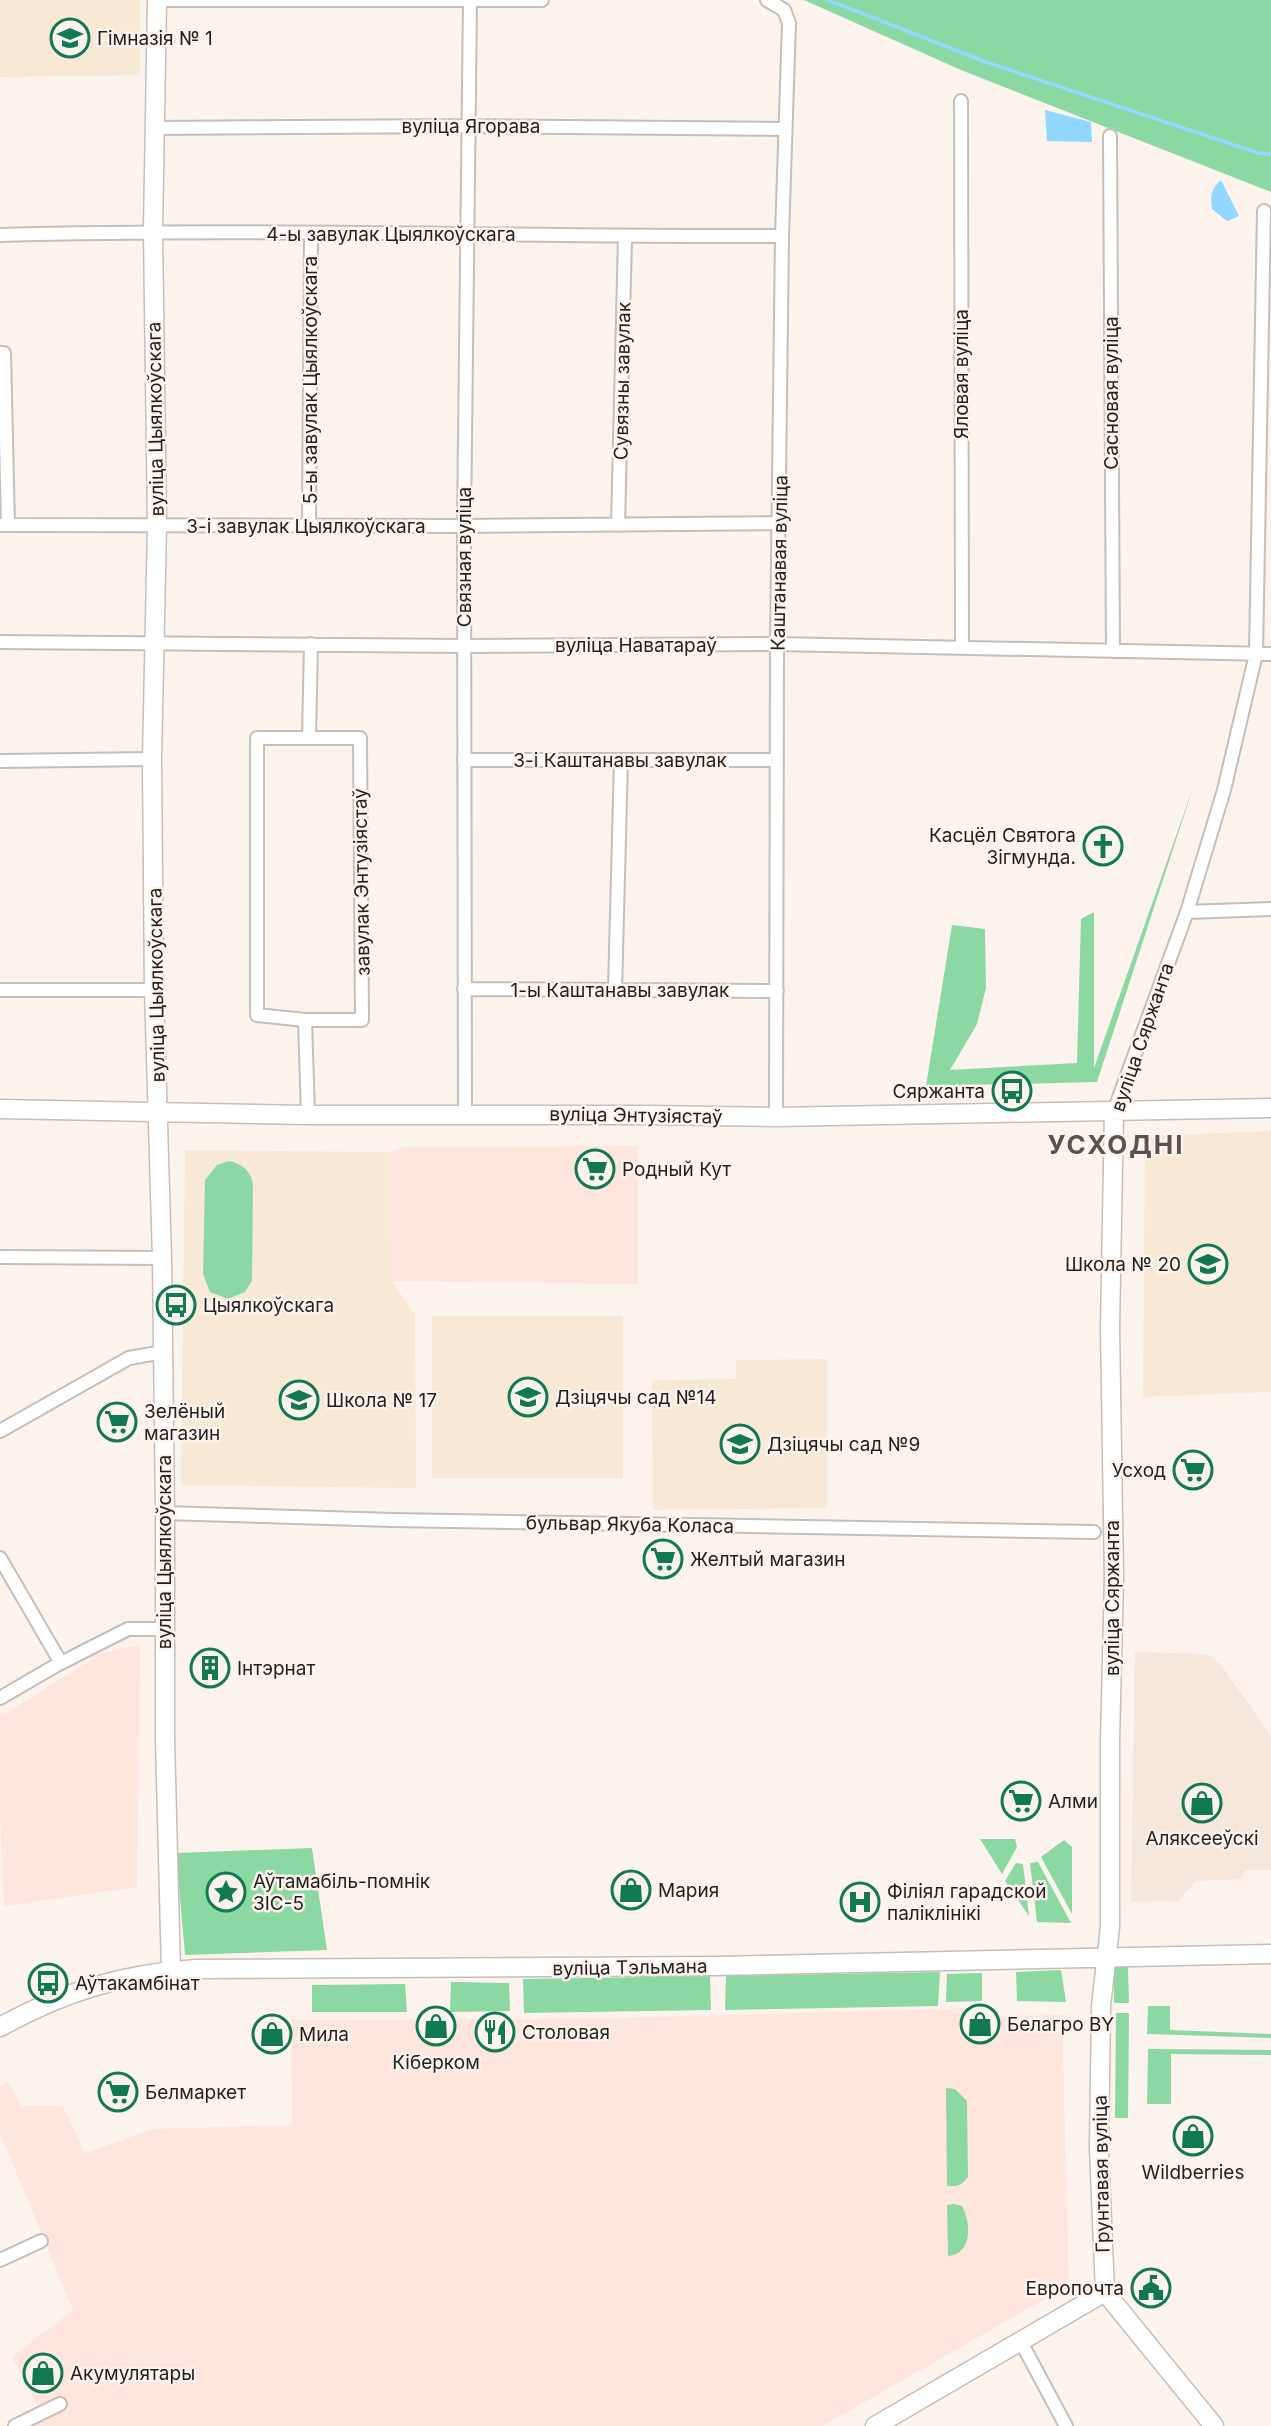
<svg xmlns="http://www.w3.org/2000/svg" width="1271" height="2426" font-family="Inter,sans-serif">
	<rect width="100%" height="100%" fill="#fcf3ed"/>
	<path fill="#f6e7dc" d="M1135,1652l73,2 13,11 50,71v134h-25l-5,9 -45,2 -18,20 -47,1z"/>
	<path fill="#fee5dd" d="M638,1146v138l-246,-3 -4,-129 16,-5z
		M140,1645l-3,242 -133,19 -4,-91v-98l102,-64z
		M977,2008v9l85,-2 7,270 -246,141h-795l16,-8 -32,-61 61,-47 -73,-177v-47l8,-4 14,24h41l22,47 68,-24 139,-4 -1,-105 298,-1z"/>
	<path fill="#f8e8d6" d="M0,0h140v75l-140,2z
		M1271,1131v261l-128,5 2,-261z
		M185,1150l203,2 4,129 23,34 1,173 -235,-3z
		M432,1316h191v162h-191z
		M827,1359v149l-174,2 -1,-130 84,-1v-19z"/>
	<path fill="#8cd8a2" d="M804,0h467v192l-310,-122z
		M1194,785l-97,297 -171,4 26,-161 33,4 1,59 -9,36 -27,46 127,-7 4,-144 13,-7v156z
		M229,1161c14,3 23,11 24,25l-1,95 -7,11 -17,7 -18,-7 -7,-18 2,-94 12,-15z
		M980,1839h35l2,8 -15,27z
		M1064,1840l8,7v67l-31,-57z
		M312,1848l15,102 -142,5 -9,-102z
		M1038,1862l33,61 -34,-1 -7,-59z
		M1016,1863l7,1 6,52 -24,-35z
		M1114,1967h14l1,36h-15z
		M1061,1970l5,32 -49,-1 -1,-29z
		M940,1972l-2,34 -213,4 1,-34z
		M982,1973v28l-36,1 1,-28z
		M710,1976l1,34 -187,3 -1,-34z
		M451,1982l58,1 1,28 -60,1z
		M405,1984l2,28h-95v-27z
		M1148,2006h22v24l101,4v4l-124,-4z
		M1116,2013h13l-1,105h-13z
		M1148,2049l123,1v5l-100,-1v50h-24z
		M946,2088l9,1 12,12 1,76c-6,8 -10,10 -21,9z
		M954,2204l8,2c9,16 11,48 -14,50l-1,-51z"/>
	<path fill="#92d7ff" d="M1045,110l46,12 1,20 -45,-1z
		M1221,180l18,36 -12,5 -15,-12c-2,-12 -1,-21 9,-29z"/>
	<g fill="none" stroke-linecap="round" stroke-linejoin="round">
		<path stroke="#92d7ff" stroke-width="3.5" d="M828,0l158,62 272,91 13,1"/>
		<defs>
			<path id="street" d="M157,0h385
				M767,0l17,10 5,13 -7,213 -5,408 -1,473
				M961,101l1,545
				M156,128l312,-2 317,3
				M1110,136l3,515
				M0,235c261,-7 521,2 782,1
				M0,353h4l4,172
				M0,525l464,1 316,-3
				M618,525l7,-288
				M309,526l2,-292
				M0,642l464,4 313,-2 494,10
				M257,738h103l2,282h-57l-48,-5z
				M309,738l2,-94
				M464,760h313
				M0,761l152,-2
				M1187,912l84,-3
				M464,989l313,2
				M0,990h154
				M615,990l6,-230
				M305,1020l3,95
				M1114,1111l73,-199 37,-122 32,-136 8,-443
				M465,1115l-1,-589 6,-526
				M0,1257l162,1
				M0,1431l129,-73 34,-6
				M165,1513l227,7 702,12
				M0,1558l61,105
				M0,1698l55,-32 73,-37h36
				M0,2260l41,-19
				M1021,2342l45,84
				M15,2426l45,-22"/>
			<path id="secondary" d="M157,0l-4,231 4,294 -5,234 2,231 8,268 3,255v226l6,232
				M0,1109l308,6h339l129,2 495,-9
				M0,2027c65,-36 122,-53 196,-58l520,-3 555,-12
				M1105,2292l109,134
				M875,2426l230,-134 -6,-143 2,-143 9,-79v-187l4,-162 -4,-250 4,-217"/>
		</defs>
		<use href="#street" stroke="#c6beb8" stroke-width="16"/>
		<use href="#secondary" stroke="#c6beb8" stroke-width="21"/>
		<use href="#street" stroke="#fff" stroke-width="12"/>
		<use href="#secondary" stroke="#fff" stroke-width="18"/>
	</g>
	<defs>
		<symbol id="school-ring" viewBox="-11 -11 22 22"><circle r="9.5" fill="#fcf3ed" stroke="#117952" stroke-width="1.5"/><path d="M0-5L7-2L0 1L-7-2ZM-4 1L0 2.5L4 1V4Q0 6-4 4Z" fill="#117952"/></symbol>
		<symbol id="church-ring" viewBox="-11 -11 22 22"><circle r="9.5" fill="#fcf3ed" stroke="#117952" stroke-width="1.5"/><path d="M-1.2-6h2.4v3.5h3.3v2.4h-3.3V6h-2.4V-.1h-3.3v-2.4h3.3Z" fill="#117952"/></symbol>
		<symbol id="bus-ring" viewBox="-11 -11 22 22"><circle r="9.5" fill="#fcf3ed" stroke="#117952" stroke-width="1.5"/><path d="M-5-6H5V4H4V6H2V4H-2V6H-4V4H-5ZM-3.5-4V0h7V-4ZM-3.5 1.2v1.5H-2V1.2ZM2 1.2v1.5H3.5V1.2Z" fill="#117952"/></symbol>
		<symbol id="supermarket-ring" viewBox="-11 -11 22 22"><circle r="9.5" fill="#fcf3ed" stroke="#117952" stroke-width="1.5"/><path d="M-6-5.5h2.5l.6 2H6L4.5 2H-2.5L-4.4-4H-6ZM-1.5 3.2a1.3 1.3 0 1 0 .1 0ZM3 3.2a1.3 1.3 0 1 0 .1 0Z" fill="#117952"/></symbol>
		<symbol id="building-ring" viewBox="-11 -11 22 22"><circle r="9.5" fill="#fcf3ed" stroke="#117952" stroke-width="1.5"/><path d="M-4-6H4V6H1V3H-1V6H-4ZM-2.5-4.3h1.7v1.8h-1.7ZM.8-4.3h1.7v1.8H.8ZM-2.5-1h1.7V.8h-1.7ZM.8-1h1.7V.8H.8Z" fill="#117952"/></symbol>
		<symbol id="shop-ring" viewBox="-11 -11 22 22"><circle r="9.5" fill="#fcf3ed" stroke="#117952" stroke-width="1.5"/><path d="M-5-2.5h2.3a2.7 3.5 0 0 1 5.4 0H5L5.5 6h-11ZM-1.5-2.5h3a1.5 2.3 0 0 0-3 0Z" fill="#117952"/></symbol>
		<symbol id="sight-ring" viewBox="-11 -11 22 22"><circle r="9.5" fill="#fcf3ed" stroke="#117952" stroke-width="1.5"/><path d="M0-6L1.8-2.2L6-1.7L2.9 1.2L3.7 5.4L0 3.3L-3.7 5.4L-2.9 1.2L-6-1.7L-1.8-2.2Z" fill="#117952"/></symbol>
		<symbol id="hospital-ring" viewBox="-11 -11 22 22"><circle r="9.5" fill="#fcf3ed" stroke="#117952" stroke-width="1.5"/><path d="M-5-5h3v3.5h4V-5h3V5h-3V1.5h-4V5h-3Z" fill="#117952"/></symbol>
		<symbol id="restaurant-ring" viewBox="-11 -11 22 22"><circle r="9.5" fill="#fcf3ed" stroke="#117952" stroke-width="1.5"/><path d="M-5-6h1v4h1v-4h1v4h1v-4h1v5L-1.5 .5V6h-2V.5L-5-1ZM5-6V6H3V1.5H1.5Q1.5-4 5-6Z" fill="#117952"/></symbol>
		<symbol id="civic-ring" viewBox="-11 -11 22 22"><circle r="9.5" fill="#fcf3ed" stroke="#117952" stroke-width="1.5"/><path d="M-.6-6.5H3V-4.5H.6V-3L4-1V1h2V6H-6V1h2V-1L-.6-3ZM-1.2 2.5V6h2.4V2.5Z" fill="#117952"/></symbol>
	</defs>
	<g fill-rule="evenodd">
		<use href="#school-ring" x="48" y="16" width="44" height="44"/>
		<use href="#church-ring" x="1081" y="824" width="44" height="44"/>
		<use href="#bus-ring" x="990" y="1069" width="44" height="44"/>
		<use href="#supermarket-ring" x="573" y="1147" width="44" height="44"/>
		<use href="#school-ring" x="1186" y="1242" width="44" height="44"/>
		<use href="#bus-ring" x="154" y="1283" width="44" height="44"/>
		<use href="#school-ring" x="506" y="1375" width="44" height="44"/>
		<use href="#school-ring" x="277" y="1378" width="44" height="44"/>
		<use href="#supermarket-ring" x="95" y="1400" width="44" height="44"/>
		<use href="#school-ring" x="718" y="1422" width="44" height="44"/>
		<use href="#supermarket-ring" x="1171" y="1448" width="44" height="44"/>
		<use href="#supermarket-ring" x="641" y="1537" width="44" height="44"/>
		<use href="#building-ring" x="188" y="1646" width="44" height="44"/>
		<use href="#supermarket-ring" x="999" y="1779" width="44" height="44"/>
		<use href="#shop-ring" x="1180" y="1781" width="44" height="44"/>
		<use href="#shop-ring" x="609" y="1868" width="44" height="44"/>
		<use href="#sight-ring" x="204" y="1870" width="44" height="44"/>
		<use href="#hospital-ring" x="838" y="1880" width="44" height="44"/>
		<use href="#bus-ring" x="26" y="1961" width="44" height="44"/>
		<use href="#shop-ring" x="958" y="2002" width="44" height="44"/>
		<use href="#shop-ring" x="414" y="2004" width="44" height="44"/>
		<use href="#restaurant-ring" x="473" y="2010" width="44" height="44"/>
		<use href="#shop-ring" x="250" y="2012" width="44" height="44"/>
		<use href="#supermarket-ring" x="96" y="2070" width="44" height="44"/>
		<use href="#shop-ring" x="1171" y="2114" width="44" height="44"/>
		<use href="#civic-ring" x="1129" y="2266" width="44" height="44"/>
		<use href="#shop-ring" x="21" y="2351" width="44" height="44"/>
	</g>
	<g text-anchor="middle" stroke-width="5" stroke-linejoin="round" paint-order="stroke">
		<g font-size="19" fill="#221f1d" stroke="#fcf3ed" text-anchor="start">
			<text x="97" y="45">Гімназія № 1</text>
			<text x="1076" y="842" text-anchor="end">Касцёл Святога<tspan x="1076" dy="22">Зігмунда.</tspan></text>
			<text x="985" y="1098" text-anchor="end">Сяржанта</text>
			<text x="622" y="1176">Родный Кут</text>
			<text x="1181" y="1271" text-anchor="end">Школа № 20</text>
			<text x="203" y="1312">Цыялкоўскага</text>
			<text x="555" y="1404">Дзіцячы сад №14</text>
			<text x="326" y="1407">Школа № 17</text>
			<text x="144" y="1418">Зелёный<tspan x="144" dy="22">магазин</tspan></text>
			<text x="767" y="1451">Дзіцячы сад №9</text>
			<text x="1166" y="1477" text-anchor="end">Усход</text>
			<text x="690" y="1566">Желтый магазин</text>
			<text x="237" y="1675">Інтэрнат</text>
			<text x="1048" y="1808">Алми</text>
			<text x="1202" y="1845" text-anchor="middle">Аляксееўскі</text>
			<text x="253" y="1888">Аўтамабіль-помнік<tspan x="253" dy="22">ЗІС-5</tspan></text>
			<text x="658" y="1897">Мария</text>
			<text x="887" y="1898">Філіял гарадской<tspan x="887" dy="22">паліклінікі</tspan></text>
			<text x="75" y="1990">Аўтакамбінат</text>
			<text x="1007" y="2031">Белагро BY</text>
			<text x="522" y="2039">Столовая</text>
			<text x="299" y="2041">Мила</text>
			<text x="436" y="2069" text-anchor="middle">Кіберком</text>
			<text x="145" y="2099">Белмаркет</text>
			<text x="1193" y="2179" text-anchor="middle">Wildberries</text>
			<text x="1124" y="2295" text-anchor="end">Европочта</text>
			<text x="70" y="2380">Акумулятары</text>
		</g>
		<g font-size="19" fill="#221f1d" stroke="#fcf3ed">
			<text x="471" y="133">вуліца Ягорава</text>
			<text x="391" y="241">4-ы завулак Цыялкоўскага</text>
			<text transform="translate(961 374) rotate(-90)" y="7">Яловая вуліца</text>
			<text transform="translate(310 380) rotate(-90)" y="7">5-ы завулак Цыялкоўскага</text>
			<text transform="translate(622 381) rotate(-89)" y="7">Сувязны завулак</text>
			<text transform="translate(1111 393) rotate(-90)" y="7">Сасновая вуліца</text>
			<text transform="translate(155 419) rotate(-91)" y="7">вуліца Цыялкоўскага</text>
			<text x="306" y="533">3-і завулак Цыялкоўскага</text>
			<text transform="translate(464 557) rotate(-90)" y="7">Связная вуліца</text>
			<text transform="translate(779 563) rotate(-89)" y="7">Каштанавая вуліца</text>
			<text x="636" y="652">вуліца Наватараў</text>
			<text x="620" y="767">3-і Каштанавы завулак</text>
			<text transform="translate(361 882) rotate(-91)" y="7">завулак Энтузіястаў</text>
			<text transform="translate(156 985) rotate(-91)" y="7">вуліца Цыялкоўскага</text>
			<text x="620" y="997">1-ы Каштанавы завулак</text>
			<text transform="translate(1142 1037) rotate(-71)" y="7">вуліца Сяржанта</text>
			<text transform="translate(636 1115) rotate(1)" y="7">вуліца Энтузіястаў</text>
			<text transform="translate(630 1524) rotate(1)" y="7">бульвар Якуба Коласа</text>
			<text transform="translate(164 1552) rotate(-90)" y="7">вуліца Цыялкоўскага</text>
			<text transform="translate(1112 1598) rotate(-90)" y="7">вуліца Сяржанта</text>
			<text transform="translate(630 1967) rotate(-1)" y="7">вуліца Тэльмана</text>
			<text transform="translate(1101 2174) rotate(-91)" y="7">Грунтавая вуліца</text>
		</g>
		<g font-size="26" font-weight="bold" letter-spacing="2" fill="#59524d" stroke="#fcf3ed">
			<text x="1116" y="1154">УСХОДНІ</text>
		</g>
	</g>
</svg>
